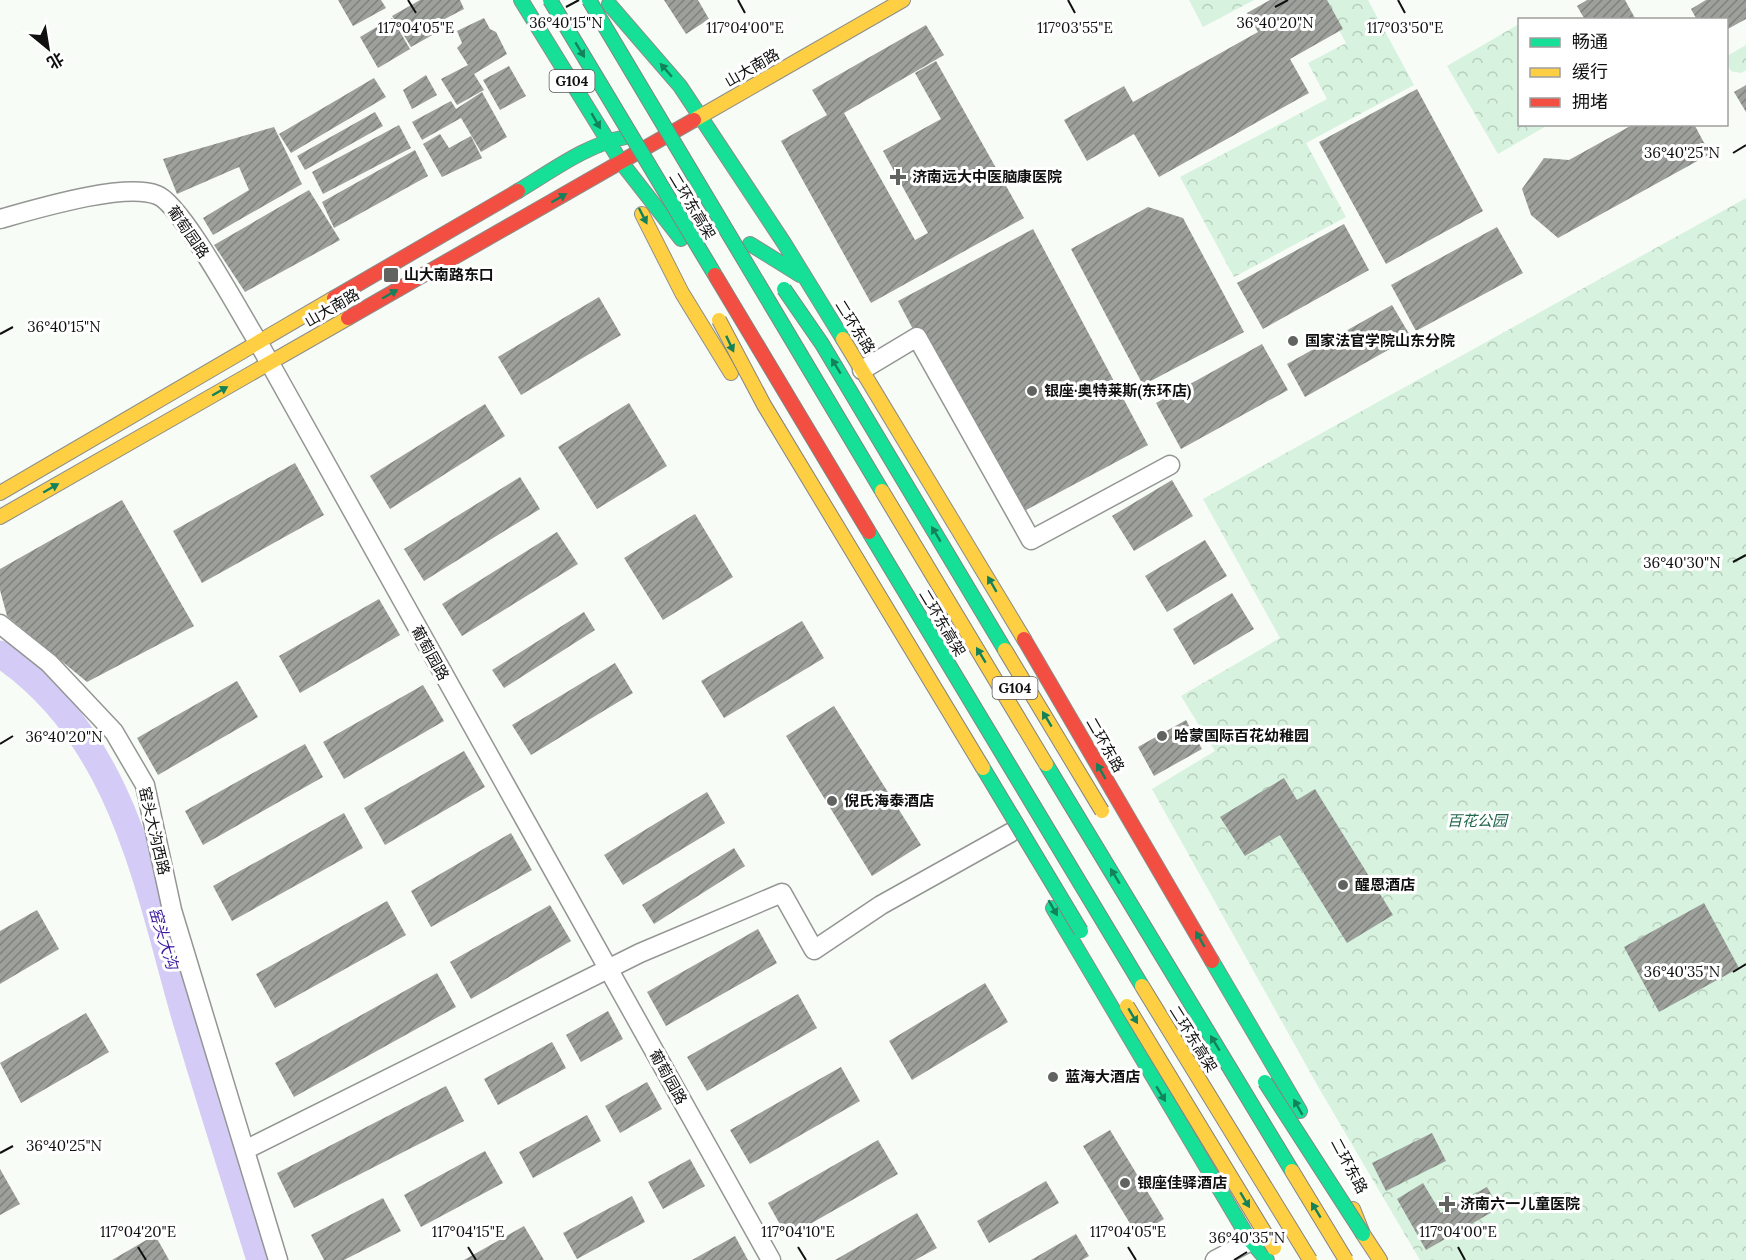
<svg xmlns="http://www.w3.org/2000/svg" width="1746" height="1260" font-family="Lora,'Noto Sans SC',serif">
	<defs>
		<pattern id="park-crowns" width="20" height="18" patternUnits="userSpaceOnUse" patternTransform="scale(1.5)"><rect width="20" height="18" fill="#d7f2de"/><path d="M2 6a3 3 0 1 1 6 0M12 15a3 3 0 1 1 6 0" fill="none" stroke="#b8cebd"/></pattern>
		<pattern id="building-hatch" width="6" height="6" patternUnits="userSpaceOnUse" patternTransform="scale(1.5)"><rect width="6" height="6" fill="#9da09b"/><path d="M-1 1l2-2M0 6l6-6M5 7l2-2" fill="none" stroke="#7f817d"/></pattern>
	</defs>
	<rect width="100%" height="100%" fill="#f8fcf6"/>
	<path fill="url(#park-crowns)" d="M1189,0h65l-51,27z
		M1323,0h45l46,85 -108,58 40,74 -112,60 -54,-100 147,-78 -19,-36 38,-20z
		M1519,24l1,100 28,1 -50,29 -51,-88z
		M1746,45v25l-5,3 -10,-2 -4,-6v-9z
		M1746,198v1062h-326l-100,-170 -168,-301 63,-38 -34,-55 99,-58 -77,-139z"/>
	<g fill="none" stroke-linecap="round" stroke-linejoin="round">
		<path stroke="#d4ccf6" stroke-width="27" d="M0,654c123,83 147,231 185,363 24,81 50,162 75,243"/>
	</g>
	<path fill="url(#building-hatch)" d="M338,0h43l5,8 -33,18z
		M420,0h40l4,9 -25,13 4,7 -32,18 -19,-31z
		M664,0h34l11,19 -23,15z
		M1270,0h57l16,29 -53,30 19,34 -150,84 -25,-43 -47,27 -23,-41 60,-34 9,16 125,-70 -11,-19z
		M1587,0h38l11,20h-51l-8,-14z
		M1706,0h40v19l-20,11v-10h-29l-6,-11z
		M392,18l18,31 -32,19 -18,-31z
		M484,18l6,11 6,3 11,22 -33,20 10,16 -27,15 -16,-26 27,-14 -11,-17 5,-5 -5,-12z
		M926,25l18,30 -100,58 71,127 13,-7 -45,-82 58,-32 -26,-46 21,-12 88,157 -153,85 -90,-162 46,-26 -15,-25z
		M509,66l17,30 -26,14 -17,-30z
		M426,75l11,20 -25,14 -9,-19z
		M374,78l12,19 -95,56 -12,-19z
		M1746,85v27l-12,-20z
		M1417,89l66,122 -97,53 -67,-122z
		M482,92l25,45 -26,15 -20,-34 -39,22 -10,-18 39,-21 5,8z
		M375,112l8,14 -78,44 -8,-14z
		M1634,124h60l16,30 -152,84 -27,-23 -9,-26 22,-31 25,2z
		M399,125l12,23 -88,46 -11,-22z
		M274,127l28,57 -89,51 -10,-17 46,-28 -10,-23 -62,27 -14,-35z
		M440,134l9,14 22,-12 11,22 -40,19 -19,-33z
		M415,150l13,26 -94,52 -12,-26z
		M309,190l31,50 -95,52 -31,-47z
		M1148,207l35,11 61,114 -101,53 -72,-136z
		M1344,224l25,46 -106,59 -26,-46z
		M1497,227l26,46 -107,58 -25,-46z
		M1033,229l115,216 -135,72 -115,-216z
		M599,297l22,38 -100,60 -23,-38z
		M1392,305l19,32 -106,60 -18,-33z
		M1262,344l26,46 -107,59 -25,-46z
		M629,403l38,63 -70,43 -39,-62z
		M485,404l20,32 -115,73 -20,-33z
		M295,463l29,52 -122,68 -29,-52z
		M520,477l20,32 -116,72 -20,-32z
		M1172,480l21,36 -59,35 -22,-35z
		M122,500l72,126 -107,56 -80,-66 -7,-26v-21z
		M695,514l38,63 -70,43 -39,-62z
		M557,532l21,32 -116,72 -20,-32z
		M1205,540l22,36 -60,36 -22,-36z
		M1232,593l22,36 -60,36 -21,-36z
		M379,599l21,36 -100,58 -21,-37z
		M584,612l11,18 -91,58 -12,-18z
		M802,621l22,37 -100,60 -23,-37z
		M615,663l18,30 -102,62 -19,-30z
		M237,681l21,36 -100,58 -21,-37z
		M423,685l21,36 -100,58 -21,-37z
		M834,706l87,139 -49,31 -86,-140z
		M1186,720l16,29 -48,27 -16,-29z
		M305,744l18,33 -120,68 -18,-34z
		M464,751l21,36 -100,58 -21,-37z
		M1284,778l13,22 18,-11 78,126 -46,28 -67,-108 -35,21 -25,-39z
		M707,792l18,31 -102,62 -19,-30z
		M344,813l19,35 -131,73 -19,-35z
		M511,833l21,37 -101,57 -20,-36z
		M734,848l11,18 -91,58 -12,-19z
		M387,901l19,34 -131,73 -19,-34z
		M1704,903l35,65 -80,44 -35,-65z
		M550,905l21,36 -100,58 -21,-37z
		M37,910l22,39 -59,35v-53z
		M758,929l19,34 -111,63 -19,-34z
		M437,973l19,34 -162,90 -19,-34z
		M985,983l23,39 -96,58 -23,-39z
		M798,994l19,34 -110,63 -20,-34z
		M608,1011l15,28 -42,23 -15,-27z
		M86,1013l23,39 -88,51 -21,-40z
		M552,1042l14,26 -68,37 -14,-26z
		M841,1067l19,34 -110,63 -20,-34z
		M647,1082l15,27 -42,24 -15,-27z
		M446,1086l18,35 -170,87 -17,-35z
		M587,1115l14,26 -68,37 -14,-26z
		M1110,1130l54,89 -27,16 -54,-89z
		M1432,1133l14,28 -60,30 -14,-28z
		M878,1140l20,34 -111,63 -19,-34z
		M485,1151l18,32 -82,44 -17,-32z
		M690,1159l15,27 -42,23 -15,-27z
		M0,1169l20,35 -20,11z
		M1046,1181l13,22 -70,40 -12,-22z
		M1423,1183l18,30 46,-26 12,21 -73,42 -29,-51z
		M632,1196l13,26 -68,37 -14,-26z
		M383,1198l18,33 -57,29h-20l-13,-25z
		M917,1213l20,35 -22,12h-80z
		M524,1226l20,34h-80z
		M1076,1234l13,22 -7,4h-51z
		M155,1235l14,25h-57z
		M735,1236l13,24h-56z"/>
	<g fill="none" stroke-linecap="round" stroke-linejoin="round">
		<defs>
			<path id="street" d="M0,219c36,-10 124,-37 157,-24 24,8 84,120 101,147l513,918
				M862,370l55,-33 114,203 139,-75
				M0,624l49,39 65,69 31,53 27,125 106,350
				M245,1150l395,-197 142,-60 32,57 67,-45 129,-72
				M1215,1260l36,-19"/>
			<path id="fast" d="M521,0l100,162 60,77
				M609,4l71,82 104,157 59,96
				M518,191c34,-20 69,-47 108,-54
				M750,244l50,31
				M1053,908l196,331 18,21
				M1212,961l88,150"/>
			<path id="slow" d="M694,120l209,-120
				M642,214l40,79 49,80
				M843,339l181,300
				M0,493l334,-195
				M0,517l348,-199
				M1353,1209l10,25 17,26"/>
			<path id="jam" d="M334,298l184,-107
				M348,318l346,-198
				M1024,639l188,322"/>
		</defs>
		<use href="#street" stroke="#949694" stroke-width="21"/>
		<use href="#fast" stroke="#8b8d8a" stroke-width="16"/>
		<use href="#slow" stroke="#8b8d8a" stroke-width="16"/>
		<use href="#jam" stroke="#8b8d8a" stroke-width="16"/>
		<use href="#street" stroke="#fefffe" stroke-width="18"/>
		<use href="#fast" stroke="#16e098" stroke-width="14"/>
		<use href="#slow" stroke="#ffcf43" stroke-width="14"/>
		<use href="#jam" stroke="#f24e42" stroke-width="14"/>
		<defs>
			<path id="fast-bridge" d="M550,0l165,275
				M589,0l293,491
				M784,289l38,55 183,306
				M869,532l273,454
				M1046,764l246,407
				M983,768l98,163
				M1265,1082l98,152"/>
			<path id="slow-bridge" d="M719,320l45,85 219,363
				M882,491l164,273
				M1005,650l97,161
				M1142,986l168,274
				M1127,1006l147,242
				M1292,1171l54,89"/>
			<path id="jam-bridge" d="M715,275l154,257"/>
		</defs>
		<use href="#fast-bridge" stroke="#828481" stroke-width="16" stroke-linecap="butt"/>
		<use href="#slow-bridge" stroke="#828481" stroke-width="16" stroke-linecap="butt"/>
		<use href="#jam-bridge" stroke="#828481" stroke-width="16" stroke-linecap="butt"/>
		<use href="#fast-bridge" stroke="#16e098" stroke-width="14"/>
		<use href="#slow-bridge" stroke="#ffcf43" stroke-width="14"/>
		<use href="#jam-bridge" stroke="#f24e42" stroke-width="14"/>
	</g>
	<defs><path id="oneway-solid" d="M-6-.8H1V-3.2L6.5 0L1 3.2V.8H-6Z" transform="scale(1.5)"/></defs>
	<g fill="#13825b">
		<use href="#oneway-solid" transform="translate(580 50) rotate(59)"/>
		<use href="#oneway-solid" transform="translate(666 70) rotate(-131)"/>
		<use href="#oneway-solid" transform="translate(596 121) rotate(60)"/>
		<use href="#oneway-solid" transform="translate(559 198) rotate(-30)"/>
		<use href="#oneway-solid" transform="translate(643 216) rotate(63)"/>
		<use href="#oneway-solid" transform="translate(390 294) rotate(-30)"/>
		<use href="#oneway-solid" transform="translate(730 344) rotate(65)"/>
		<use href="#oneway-solid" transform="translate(836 366) rotate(-121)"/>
		<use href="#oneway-solid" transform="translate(220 391) rotate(-30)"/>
		<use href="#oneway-solid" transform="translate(51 488) rotate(-30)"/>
		<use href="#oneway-solid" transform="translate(936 534) rotate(-121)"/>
		<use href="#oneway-solid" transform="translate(992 584) rotate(-120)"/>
		<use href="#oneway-solid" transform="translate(981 655) rotate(-121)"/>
		<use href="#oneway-solid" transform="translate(1047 719) rotate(-121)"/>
		<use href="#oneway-solid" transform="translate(1101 771) rotate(-120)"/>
		<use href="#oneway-solid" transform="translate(1115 876) rotate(-121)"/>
		<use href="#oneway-solid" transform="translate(1053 908) rotate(60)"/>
		<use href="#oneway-solid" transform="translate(1200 939) rotate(-120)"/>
		<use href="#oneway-solid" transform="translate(1133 1016) rotate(59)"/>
		<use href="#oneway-solid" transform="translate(1215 1043) rotate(-121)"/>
		<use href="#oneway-solid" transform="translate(1161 1094) rotate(59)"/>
		<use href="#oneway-solid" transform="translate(1298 1107) rotate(-120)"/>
		<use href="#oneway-solid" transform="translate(1245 1200) rotate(59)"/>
		<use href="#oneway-solid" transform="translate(1316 1210) rotate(-121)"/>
	</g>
	<path fill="none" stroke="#101010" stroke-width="2" d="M408,0l8,13M738,0l7,13M1068,0l7,13M1398,0l7,13M566,7l13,-7M1275,7l13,-7M1733,153l13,-8M0,334l13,-7M1733,562l13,-7M0,744l13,-8M1733,972l13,-8M0,1153l13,-7M138,1247l8,13M468,1247l8,13M798,1247l8,13M1128,1247l8,13M1458,1247l7,13M1234,1260l13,-8"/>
	<g fill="#616360" stroke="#fff" stroke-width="2">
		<path d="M895 168h6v6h6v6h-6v6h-6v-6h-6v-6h6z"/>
		<rect x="383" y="267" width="16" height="16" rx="3"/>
		<circle cx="1293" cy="341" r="6"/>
		<circle cx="1032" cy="391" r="6"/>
		<circle cx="1162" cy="736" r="6"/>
		<circle cx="832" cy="801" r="6"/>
		<circle cx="1343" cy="885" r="6"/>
		<circle cx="1053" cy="1077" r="6"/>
		<circle cx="1125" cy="1183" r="6"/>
		<path d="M1444 1195h6v6h6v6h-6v6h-6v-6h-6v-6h6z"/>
	</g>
	<g text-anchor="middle" stroke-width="6" stroke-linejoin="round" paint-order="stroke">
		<g fill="#fff" stroke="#585858" stroke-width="1.5">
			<rect x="549.5" y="70" width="45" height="22" rx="4.5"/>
			<rect x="992.5" y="677" width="45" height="22" rx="4.5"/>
		</g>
		<g font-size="14" font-weight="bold" fill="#101010">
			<text x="572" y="86">G104</text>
			<text x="1015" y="693">G104</text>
		</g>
		<g font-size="15" fill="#101010" stroke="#fff">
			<text transform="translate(752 68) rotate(-30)" y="5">山大南路</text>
			<text transform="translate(692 206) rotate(59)" y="5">二环东高架</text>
			<text transform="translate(188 232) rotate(55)" y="5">葡萄园路</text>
			<text transform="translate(332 308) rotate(-30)" y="5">山大南路</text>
			<text transform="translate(855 327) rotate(58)" y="5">二环东路</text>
			<text transform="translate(942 623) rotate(59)" y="5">二环东高架</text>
			<text transform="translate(430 653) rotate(61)" y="5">葡萄园路</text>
			<text transform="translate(1105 745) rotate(60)" y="5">二环东路</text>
			<text transform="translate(154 831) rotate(77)" y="5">窑头大沟西路</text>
			<text transform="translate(1193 1039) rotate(58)" y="5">二环东高架</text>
			<text transform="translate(668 1077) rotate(61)" y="5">葡萄园路</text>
			<text transform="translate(1349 1166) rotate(62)" y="5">二环东路</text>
		</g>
		<g font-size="15" font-weight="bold" fill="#101010" stroke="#fff" text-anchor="start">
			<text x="912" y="182">济南远大中医脑康医院</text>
			<text x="404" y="280">山大南路东口</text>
			<text x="1305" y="346">国家法官学院山东分院</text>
			<text x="1044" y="396">银座·奥特莱斯(东环店)</text>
			<text x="1174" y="741">哈蒙国际百花幼稚园</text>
			<text x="844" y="806">倪氏海泰酒店</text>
			<text x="1355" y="890">醒恩酒店</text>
			<text x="1065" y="1082">蓝海大酒店</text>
			<text x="1137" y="1188">银座佳驿酒店</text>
			<text x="1460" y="1209">济南六一儿童医院</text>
		</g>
		<g font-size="15" font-style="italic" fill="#20684c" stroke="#fff">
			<text x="1477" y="826">百花公园</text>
		</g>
		<g font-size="16" font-style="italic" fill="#3d19a1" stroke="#fff">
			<text transform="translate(164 938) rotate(73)" y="6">窑头大沟</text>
		</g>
	</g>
	<g font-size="15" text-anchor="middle" fill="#101010" stroke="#fff" stroke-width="6" stroke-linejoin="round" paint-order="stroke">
		<text x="1275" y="28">36°40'20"N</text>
		<text x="566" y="28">36°40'15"N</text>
		<text x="416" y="33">117°04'05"E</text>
		<text x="745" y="33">117°04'00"E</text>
		<text x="1075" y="33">117°03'55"E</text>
		<text x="1405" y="33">117°03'50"E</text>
		<text x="1682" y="158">36°40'25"N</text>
		<text x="64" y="332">36°40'15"N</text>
		<text x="1682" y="568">36°40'30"N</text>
		<text x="64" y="742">36°40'20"N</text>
		<text x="1682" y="977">36°40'35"N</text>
		<text x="64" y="1151">36°40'25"N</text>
		<text x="138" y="1237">117°04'20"E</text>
		<text x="468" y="1237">117°04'15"E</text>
		<text x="798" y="1237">117°04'10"E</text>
		<text x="1128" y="1237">117°04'05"E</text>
		<text x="1458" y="1237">117°04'00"E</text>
		<text x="1247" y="1243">36°40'35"N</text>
	</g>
	<rect x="1518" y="18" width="210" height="108" fill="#ffffff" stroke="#9f9f9f" stroke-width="1.5"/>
	<rect x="1530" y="38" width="30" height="9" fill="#16e098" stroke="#9f9f9f" stroke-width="1.5"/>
	<text x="1572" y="48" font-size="18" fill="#101010">畅通</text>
	<rect x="1530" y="68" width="30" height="9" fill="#ffcf43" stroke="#9f9f9f" stroke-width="1.5"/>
	<text x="1572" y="78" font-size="18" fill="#101010">缓行</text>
	<rect x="1530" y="98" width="30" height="9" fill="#f24e42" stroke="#9f9f9f" stroke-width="1.5"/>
	<text x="1572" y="108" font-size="18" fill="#101010">拥堵</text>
	<g transform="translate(48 48) rotate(150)" stroke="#ffffff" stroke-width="4.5" paint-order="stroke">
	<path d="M0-4.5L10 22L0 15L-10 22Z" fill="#101010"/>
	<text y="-9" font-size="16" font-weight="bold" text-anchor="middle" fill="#101010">北</text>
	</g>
</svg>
